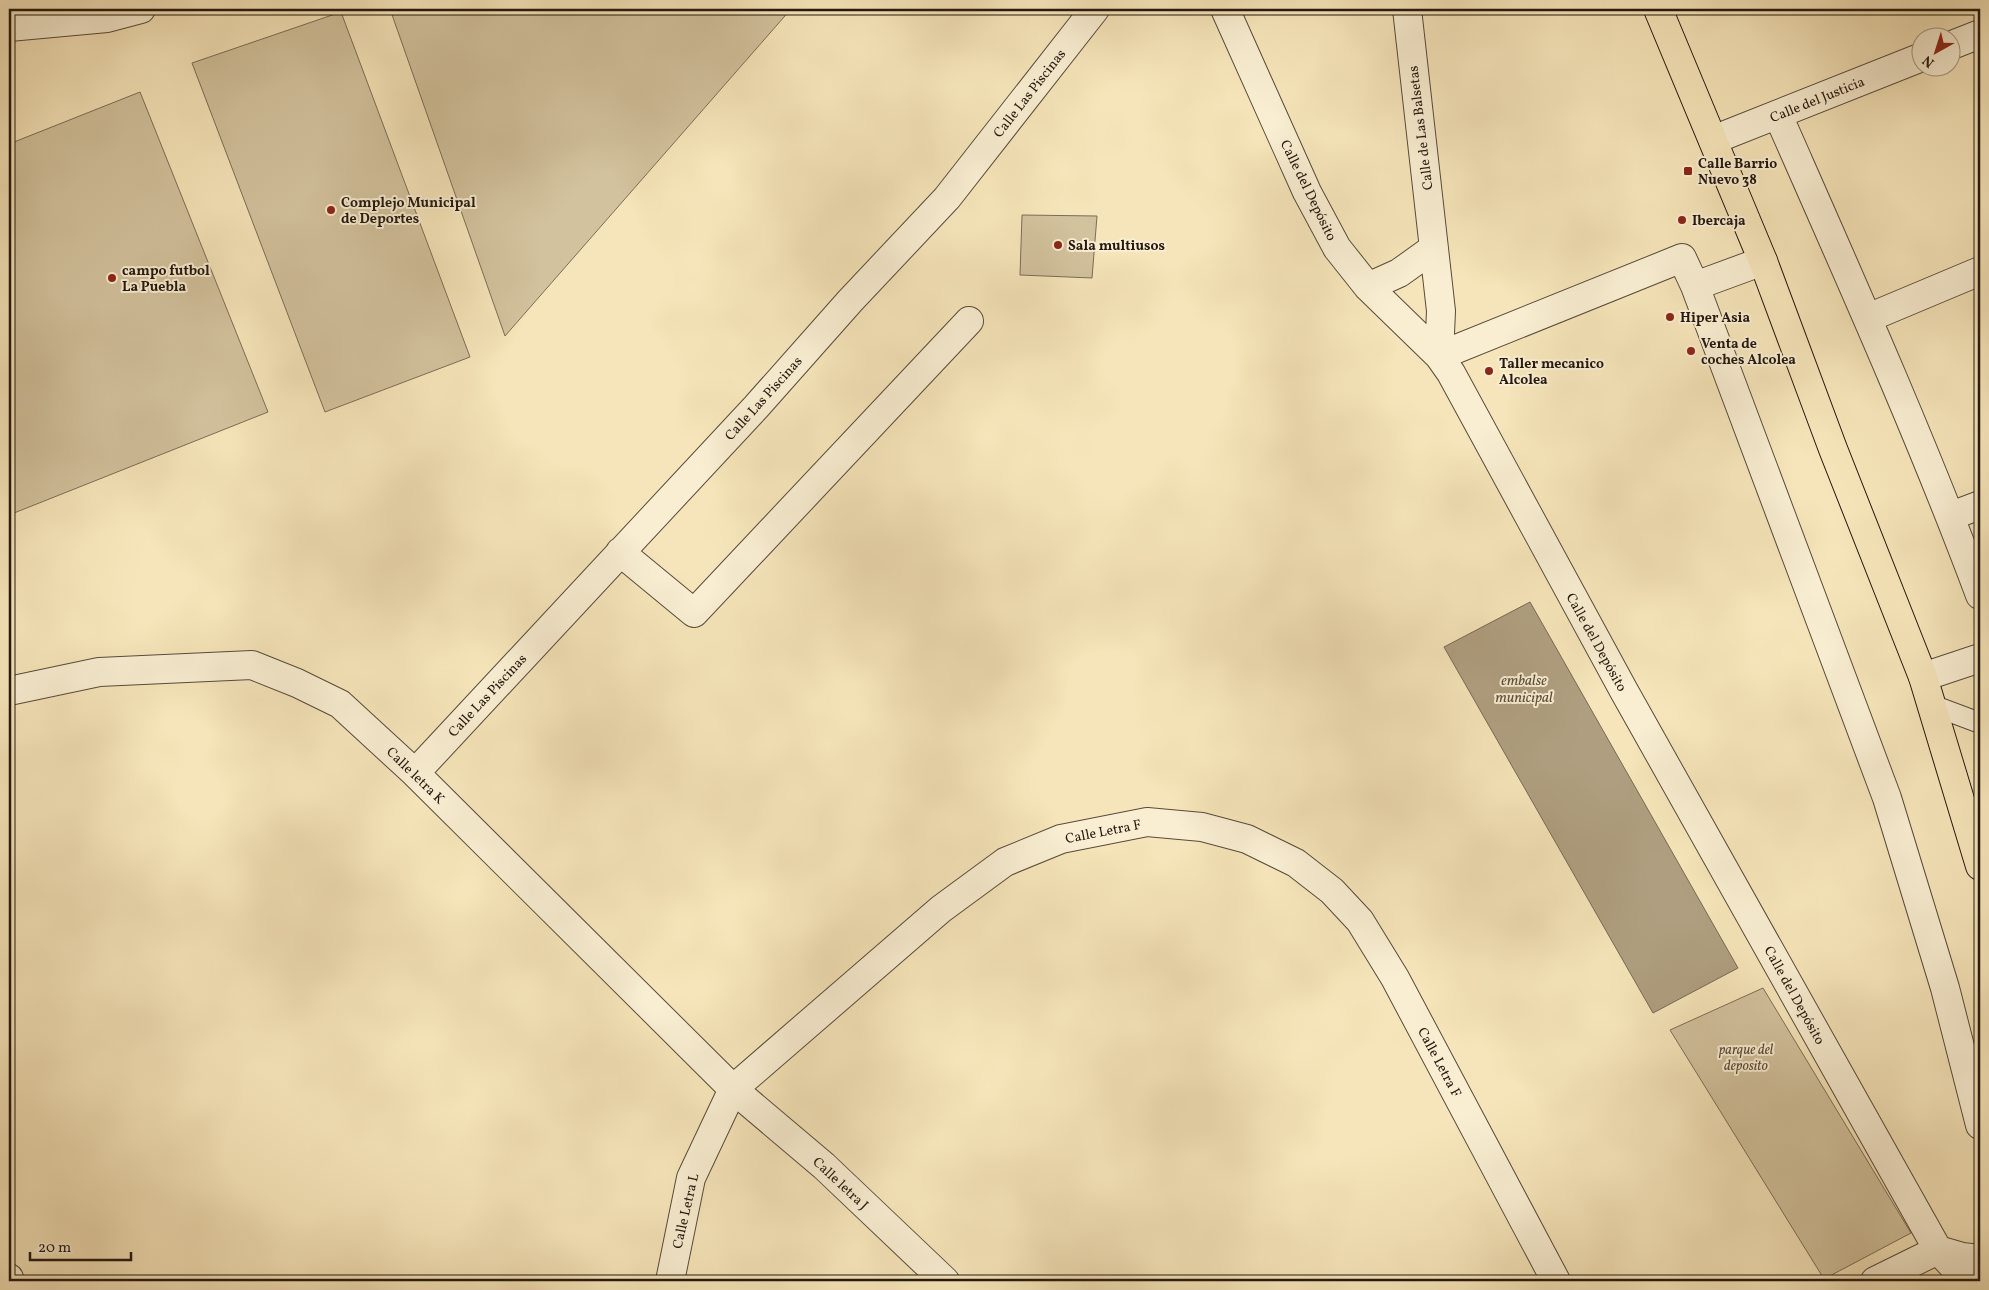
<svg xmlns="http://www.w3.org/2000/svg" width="1989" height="1290" font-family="Vollkorn,serif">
	<rect width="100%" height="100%" fill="#f6e5ba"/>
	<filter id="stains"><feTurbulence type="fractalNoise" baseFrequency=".004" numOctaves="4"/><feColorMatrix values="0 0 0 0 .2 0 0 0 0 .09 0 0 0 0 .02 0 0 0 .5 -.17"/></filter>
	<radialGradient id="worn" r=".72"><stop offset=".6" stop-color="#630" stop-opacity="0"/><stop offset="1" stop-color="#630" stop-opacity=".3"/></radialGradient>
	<path fill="#d2c29d" stroke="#7b6d56" d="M390,9h401l-286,327z
		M341,12l129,345 -145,55 -133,-349z
		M140,92l128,320 -259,103v-371z
		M1022,215l75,1 -5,62 -72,-3z
		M1763,988l148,245 -87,46 -154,-249z"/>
	<path fill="#af9f80" stroke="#776953" d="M1530,602l208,366 -85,45 -209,-366z"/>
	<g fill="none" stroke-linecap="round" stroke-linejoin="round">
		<defs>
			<path id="lane" d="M1932,705l48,18"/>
			<path id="street" d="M1225,9l82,183 30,56 31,39 71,69 12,17 173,318 314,559 29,31
				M1407,9l34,302 -2,45
				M9,27l98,-9 34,-9
				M1952,45l28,-11
				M1778,115c70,159 141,317 202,480
				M1713,140l209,-83
				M1695,286l68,-25
				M1368,287l31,-14 35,-25
				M1868,318l112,-47
				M1439,356l243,-98 13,28 192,512 58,190 35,137
				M1951,516l29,-11
				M620,552l74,61 275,-292
				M1923,677l57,-19
				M9,691l90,-19 153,-7 45,18 43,21 75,69 318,316 91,77 121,115
				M415,773l341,-366 94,-106 97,-103 148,-189
				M9,1278l1,3
				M670,1281l21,-103 42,-89 208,-180 64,-47 56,-23 86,-17 55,5 45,12 49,24 36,28 28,30 35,57 161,303
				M1875,1281l63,-31 24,7 18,2"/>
			<path id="highway" d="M1658,9l105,252 70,188 90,228 57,189"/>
		</defs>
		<use href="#lane" stroke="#584b3a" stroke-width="22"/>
		<use href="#street" stroke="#584b3a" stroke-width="30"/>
		<use href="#highway" stroke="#24180f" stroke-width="30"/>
		<use href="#lane" stroke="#f9eed2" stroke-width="20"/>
		<use href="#street" stroke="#f9eed2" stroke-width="28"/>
		<use href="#highway" stroke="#f6e5ba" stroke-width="28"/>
	</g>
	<g fill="#8f2418" stroke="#f9eed2" stroke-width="2">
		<rect x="1683" y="166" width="10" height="10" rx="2.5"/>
		<circle cx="331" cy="210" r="5"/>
		<circle cx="1682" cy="220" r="5"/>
		<circle cx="1058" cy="245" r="5"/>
		<circle cx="112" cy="278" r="5"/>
		<circle cx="1670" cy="317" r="5"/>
		<circle cx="1691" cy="351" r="5"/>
		<circle cx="1489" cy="371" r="5"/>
	</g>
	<g text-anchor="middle" stroke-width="4" stroke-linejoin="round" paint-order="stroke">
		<g font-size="14" fill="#24180f" stroke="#f9eed2">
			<text transform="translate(1029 93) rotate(-52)" y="5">Calle Las Piscinas</text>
			<text transform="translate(1817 99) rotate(-22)" y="5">Calle del Justicia</text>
			<text transform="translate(1420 128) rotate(-97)" y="5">Calle de Las Balsetas</text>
			<text transform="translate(1309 190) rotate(64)" y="5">Calle del Depósito</text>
			<text transform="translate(763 398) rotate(-48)" y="5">Calle Las Piscinas</text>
			<text transform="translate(1597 642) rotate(61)" y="5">Calle del Depósito</text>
			<text transform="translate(487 695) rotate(-47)" y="5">Calle Las Piscinas</text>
			<text transform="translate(416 775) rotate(44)" y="5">Calle letra K</text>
			<text transform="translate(1103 831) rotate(-11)" y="5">Calle Letra F</text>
			<text transform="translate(1795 995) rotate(61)" y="5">Calle del Depósito</text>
			<text transform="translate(1440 1062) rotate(62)" y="5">Calle Letra F</text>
			<text transform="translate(841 1183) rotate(43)" y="5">Calle letra J</text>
			<text transform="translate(685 1211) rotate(-77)" y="5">Calle Letra L</text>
		</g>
		<g font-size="14" font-weight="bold" fill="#24180f" stroke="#f9eed2" text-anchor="start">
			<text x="1698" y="168">Calle Barrio<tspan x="1698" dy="16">Nuevo 38</tspan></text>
			<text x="341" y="207">Complejo Municipal<tspan x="341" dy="16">de Deportes</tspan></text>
			<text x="1692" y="225">Ibercaja</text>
			<text x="1068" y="250">Sala multiusos</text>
			<text x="122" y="275">campo futbol<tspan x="122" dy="16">La Puebla</tspan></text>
			<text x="1680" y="322">Hiper Asia</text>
			<text x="1701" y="348">Venta de<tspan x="1701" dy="16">coches Alcolea</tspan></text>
			<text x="1499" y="368">Taller mecanico<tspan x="1499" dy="16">Alcolea</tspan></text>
		</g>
		<g font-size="14" font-style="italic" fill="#584b3a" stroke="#f9eed2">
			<text x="1746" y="1054">parque del<tspan x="1746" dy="16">deposito</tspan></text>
		</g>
		<g font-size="15" font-style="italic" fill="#5c4e3c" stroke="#f9eed2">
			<text x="1524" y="685">embalse<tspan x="1524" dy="17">municipal</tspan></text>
		</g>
	</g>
	<rect width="1989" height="1290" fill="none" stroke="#f6e5ba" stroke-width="30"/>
	<rect x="10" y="10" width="1969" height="1270" fill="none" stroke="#24180f" stroke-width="2.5"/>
	<rect x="15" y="15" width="1959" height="1260" fill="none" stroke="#24180f"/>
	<g transform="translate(1936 52) rotate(219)"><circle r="24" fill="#f9eed2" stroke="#a49884"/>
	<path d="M0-4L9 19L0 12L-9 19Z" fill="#8f2418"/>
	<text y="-8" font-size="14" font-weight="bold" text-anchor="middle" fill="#24180f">N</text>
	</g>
	<path d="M30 1252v8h101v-8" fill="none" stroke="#24180f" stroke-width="2.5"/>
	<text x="38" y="1252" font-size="15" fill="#24180f" stroke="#f9eed2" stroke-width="4" paint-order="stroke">20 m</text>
	<rect width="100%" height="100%" filter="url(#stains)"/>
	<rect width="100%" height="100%" fill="url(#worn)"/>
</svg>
